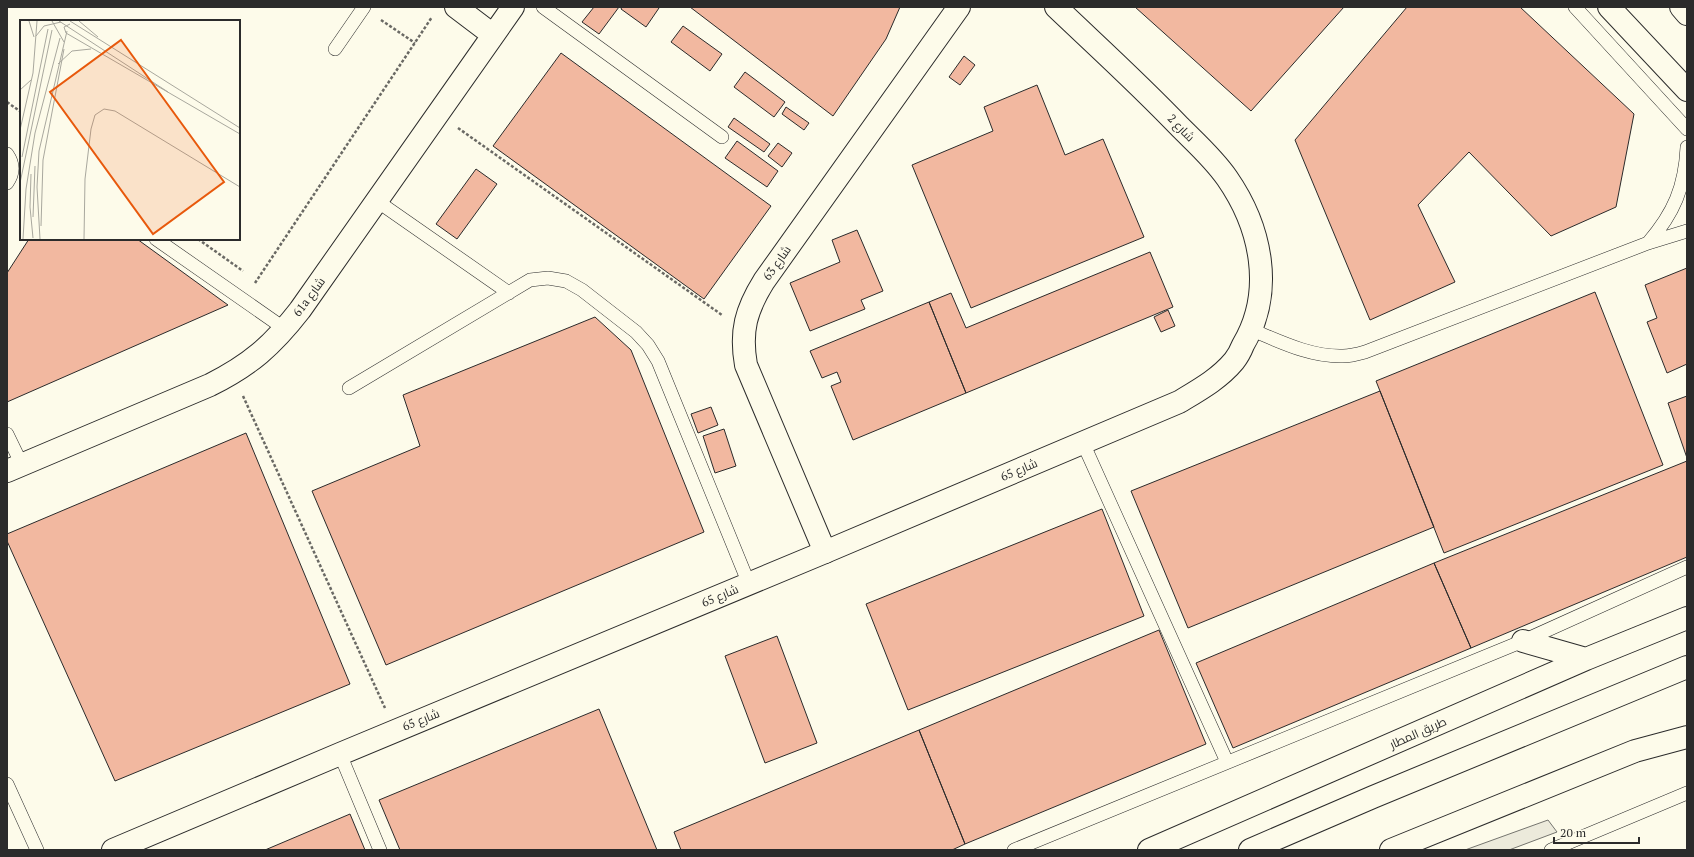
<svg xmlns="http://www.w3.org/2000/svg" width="1694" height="857" font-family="'PT Serif',Cairo,serif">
	<rect width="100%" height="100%" fill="#fdfbea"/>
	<path fill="#eceadb" stroke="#74746e" d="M1548,820l9,12 -48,18h-44z"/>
	<path fill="#f2b8a0" stroke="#2b2b2b" d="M594,7h25l-20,27 -17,-12z
		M622,7h35l2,1 -13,19 -25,-18z
		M690,7h210l-14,32 -53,77z
		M1135,7h209l-93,104z
		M1407,7h113l114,107 -18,93 -65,29 -82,-84 -51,53 37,77 -85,38 -75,-180z
		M683,26l39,28 -12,17 -39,-29z
		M561,53l210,153 -67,93 -211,-153z
		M964,56l11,9 -15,20 -11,-8z
		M745,72l40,30 -11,15 -40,-30z
		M1037,85l28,70 38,-16 41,98 -173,71 -59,-143 81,-34 -9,-24z
		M786,107l23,16 -5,7 -22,-16z
		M734,118l36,26 -6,8 -36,-25z
		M737,141l41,30 -11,16 -42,-29z
		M778,143l14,10 -10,14 -14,-11z
		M476,169l21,15 -40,55 -21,-15z
		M857,230l26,61 -22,9 4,9 -55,22 -20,-48 50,-21 -8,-22z
		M29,239h108l91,66 -221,97v-129z
		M1150,252l23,55 -207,86 -37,-91 22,-9 15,35z
		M1687,268v96l-20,9 -20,-51 10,-4 -12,-33z
		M1595,292l68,173 -219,88 -68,-172z
		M929,302l37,91 -113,47 -22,-54 10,-4 -4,-10 -15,6 -12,-27z
		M1168,310l7,16 -14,6 -7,-15z
		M595,317l36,33 73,182 -318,133 -74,-174 108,-45 -17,-51z
		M1380,391l54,136 -246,101 -57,-137z
		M1687,396v62l-19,-55z
		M711,407l7,18 -20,8 -7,-19z
		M724,429l12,37 -21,7 -12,-37z
		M246,433l104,251 -235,97 -108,-240v-7z
		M1687,461v96l-216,91 -37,-85z
		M1102,509l42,107 -236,94 -42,-106z
		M1434,563l37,85 -238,100 -37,-85z
		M1159,630l47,114 -241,100 -46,-114z
		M777,636l40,107 -52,20 -40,-107z
		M599,709l58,141h-257l-21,-50z
		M919,730l46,114 -13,6h-271l-7,-18z
		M350,814l15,36h-100z"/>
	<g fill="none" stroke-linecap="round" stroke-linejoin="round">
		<defs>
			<path id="service" d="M543,7l179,130
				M1575,7l112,122
				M335,49l29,-42
				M7,154c7,10 7,19 0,29
				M377,201l132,92
				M156,239l129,90
				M1648,243c26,-30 37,-56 39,-96
				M1252,330c29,12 59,27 91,26 7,0 15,-2 22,-4l283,-109 39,-12
				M349,388l181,-108 18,-2 18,3 16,9 54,42 12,13 10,16 91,223
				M7,434l15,31
				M1083,443l144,319
				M340,754l40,96
				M7,784l30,66
				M1014,850l509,-209 164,-74
				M1551,850l136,-57"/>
			<path id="minor" d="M456,7l37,28
				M7,471l203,-86c40,-20 62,-39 90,-75l213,-303
				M825,552l-79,-187c-6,-34 0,-55 18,-84l195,-274"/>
			<path id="tertiary" d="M113,850l227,-96 485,-202 354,-150c20,-12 40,-23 55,-41 4,-5 7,-11 9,-16 32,-54 18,-118 -16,-167 -13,-19 -31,-35 -47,-51 -40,-42 -82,-80 -124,-120"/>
			<path id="primary" d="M1609,7l78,83
				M1681,7l6,7"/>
			<path id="trunk" d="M1523,641l63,18
				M1149,850l437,-191 101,-41
				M1250,850l123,-53 314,-130
				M1391,850l244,-99 52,-14"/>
		</defs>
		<use href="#service" stroke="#2b2b2b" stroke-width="14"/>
		<use href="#minor" stroke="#2b2b2b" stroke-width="24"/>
		<use href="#tertiary" stroke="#2b2b2b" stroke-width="24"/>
		<use href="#primary" stroke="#2b2b2b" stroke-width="24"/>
		<use href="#trunk" stroke="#2b2b2b" stroke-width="24"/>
		<path stroke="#6a6964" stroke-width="2.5" stroke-dasharray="3 2" stroke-linecap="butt" d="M381,20l34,23
			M7,102l14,10
			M458,128l264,187
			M198,239l45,32
			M255,283l177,-266
			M243,396l142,312"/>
		<use href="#service" stroke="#fdfbea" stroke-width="13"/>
		<use href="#minor" stroke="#fdfbea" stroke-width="22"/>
		<use href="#tertiary" stroke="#fdfbea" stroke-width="22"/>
		<use href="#primary" stroke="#fdfbea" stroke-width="22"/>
		<use href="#trunk" stroke="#fdfbea" stroke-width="22"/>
	</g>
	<g text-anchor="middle" stroke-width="3" stroke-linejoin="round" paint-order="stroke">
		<g font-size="12" fill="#2b2b2b" stroke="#fdfbea">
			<text transform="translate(1181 128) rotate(46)" y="4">شارع 2</text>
			<text transform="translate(777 263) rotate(-55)" y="4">شارع 63</text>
			<text transform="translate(309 297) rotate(-54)" y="4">61a شارع</text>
			<text transform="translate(1019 470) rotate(-23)" y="4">شارع 65</text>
			<text transform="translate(720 596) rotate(-23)" y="4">شارع 65</text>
			<text transform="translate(421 720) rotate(-22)" y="4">شارع 65</text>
			<text transform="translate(1418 733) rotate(-24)" y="4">طريق المطار</text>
		</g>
	</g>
	<g transform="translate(20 20)">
		<rect width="220" height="220" fill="#fdfbea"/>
		<path fill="none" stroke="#a9a89e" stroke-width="1" d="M9,1l5,16M32,1l12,21M39,1l109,71M50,1l170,107M59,1l19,16M50,4l-6,3 2,6 174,101M16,16l8,-10 17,-4M38,44l14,-13 19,-2M0,70l11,-10M0,110l13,-57 4,-52M2,137l26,-128M11,154l-1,33 3,31M0,163l32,-153M13,197l2,-51M21,206l2,-66 21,-111M3,219l3,-50 9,-56 25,-95M20,219l-3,-52 2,-36 28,-120M64,219l1,-60 6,-50 4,-14 9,-6 11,2 125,76"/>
		<path fill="#e8590c" fill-opacity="0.15" stroke="#e8590c" stroke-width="2" d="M101,20l103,142 -71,52 -103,-142z"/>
		<rect width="220" height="220" fill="none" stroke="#2b2b2b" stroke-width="2"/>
	</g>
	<rect width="1694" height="857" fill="none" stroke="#2b2b2b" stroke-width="16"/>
	<path d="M1554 837v6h85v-6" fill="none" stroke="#2b2b2b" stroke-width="2"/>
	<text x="1560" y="837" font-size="12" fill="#2b2b2b" stroke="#fdfbea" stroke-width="3" paint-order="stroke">20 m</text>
</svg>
